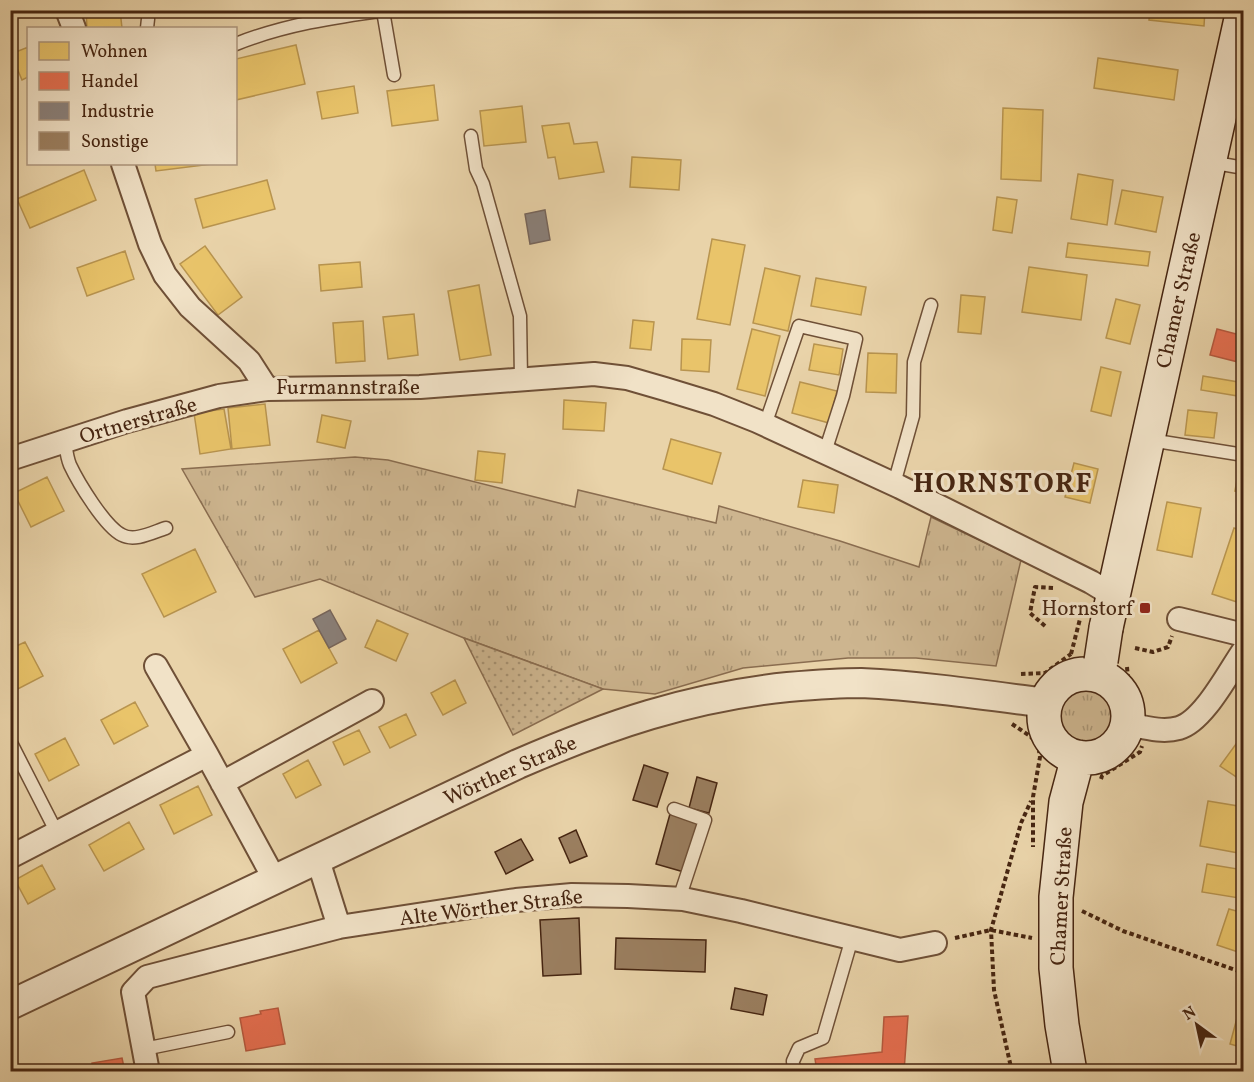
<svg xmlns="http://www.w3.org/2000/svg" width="1254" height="1082" font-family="Vollkorn,serif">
	<defs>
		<pattern id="grass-tufts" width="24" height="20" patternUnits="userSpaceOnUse" patternTransform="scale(1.5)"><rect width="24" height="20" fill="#cdb58f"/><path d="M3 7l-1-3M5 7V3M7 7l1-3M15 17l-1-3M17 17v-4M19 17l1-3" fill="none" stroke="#a89373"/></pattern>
		<pattern id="park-dots" width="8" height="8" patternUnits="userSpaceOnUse" patternTransform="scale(1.5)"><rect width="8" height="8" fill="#cdb58f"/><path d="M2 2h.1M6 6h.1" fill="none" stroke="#a89373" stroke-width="1.8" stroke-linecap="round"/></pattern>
	</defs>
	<rect width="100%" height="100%" fill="#e9d3a9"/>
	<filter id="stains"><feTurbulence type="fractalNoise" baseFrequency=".00333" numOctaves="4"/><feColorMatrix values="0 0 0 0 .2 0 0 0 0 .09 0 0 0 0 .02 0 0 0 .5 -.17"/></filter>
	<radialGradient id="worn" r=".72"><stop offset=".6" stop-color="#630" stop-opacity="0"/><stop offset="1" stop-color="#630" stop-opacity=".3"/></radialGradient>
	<path fill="url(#grass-tufts)" stroke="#8a6d50" stroke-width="1.5" d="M355,457l33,3 187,47 3,-17 138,33 3,-17 121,35 79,26 12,-50 90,43 -25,106 -80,-8h-68l-105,10 -88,26 -52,-5 -139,-51 -144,-59 -65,18 -73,-128z
		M1055 716a30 30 0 1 1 60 0a30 30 0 1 1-60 0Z"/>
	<path fill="url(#park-dots)" stroke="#8a6d50" stroke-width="1.5" d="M464,638l139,51 -90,46z"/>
	<path fill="#e9c46a" stroke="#b8944f" stroke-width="1.5" d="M86,10h34l2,18h-35z
		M1150,10h55l-1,16 -55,-6z
		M296,45l9,39 -69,16v-41z
		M28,47v30l-6,3 -11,-26z
		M1098,58l80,12 -4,30 -80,-12z
		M434,85l4,35 -46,6 -5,-35z
		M354,86l4,27 -36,6 -5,-27z
		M522,106l4,36 -42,4 -4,-35z
		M1003,108l40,2 -2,71 -40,-2z
		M569,123l5,21 23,-2 7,30 -45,7 -4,-22 -7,1 -6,-32z
		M632,157l49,3 -2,30 -49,-3z
		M155,164h57l-56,7z
		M84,170l12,30 -66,28 -13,-29z
		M1078,174l35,6 -6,45 -36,-6z
		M267,180l8,29 -72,19 -8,-29z
		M1122,190l41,7 -7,35 -41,-8z
		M997,197l20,3 -5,33 -19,-3z
		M712,239l33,6 -15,80 -33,-6z
		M1068,243l82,9 -2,14 -82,-9z
		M205,246l37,51 -24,18 -38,-51z
		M125,251l9,28 -47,17 -10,-28z
		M360,262l2,25 -41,4 -2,-26z
		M1029,267l58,8 -6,45 -59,-8z
		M765,268l35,8 -12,55 -35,-8z
		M816,278l50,9 -5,28 -50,-9z
		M479,285l12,70 -31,5 -12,-69z
		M961,295l24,2 -4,37 -23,-2z
		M1116,299l24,6 -10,39 -24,-6z
		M414,314l4,41 -30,4 -5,-42z
		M633,320l21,2 -3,28 -21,-2z
		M363,321l2,40 -29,2 -3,-40z
		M752,329l28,7 -15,60 -28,-7z
		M682,339l29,1 -2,32 -28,-2z
		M814,344l29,5 -4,26 -30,-5z
		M868,353l29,1 -1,39 -30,-1z
		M1101,367l20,5 -10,44 -20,-5z
		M1203,376l41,7v14l-43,-7z
		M800,382l37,9 -8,32 -37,-10z
		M564,400l42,3 -2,28 -41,-2z
		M265,404l5,41 -38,4 -4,-41z
		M224,409l7,40 -31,5 -6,-41z
		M1188,410l29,3 -3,25 -29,-3z
		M322,415l29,6 -6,27 -28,-6z
		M671,439l50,14 -9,31 -49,-15z
		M478,451l27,3 -3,29 -27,-3z
		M1074,463l24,6 -8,34 -25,-6z
		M1239,468l5,1v23l-9,-1z
		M47,477l17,34 -33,16 -17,-34z
		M803,480l35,5 -4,28 -36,-6z
		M1167,502l34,6 -9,49 -35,-7z
		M1234,528l10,3v50l-7,21 -25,-8z
		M195,549l21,43 -52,25 -22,-43z
		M377,620l31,14 -12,27 -31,-14z
		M319,630l18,33 -36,20 -18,-34z
		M25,642l18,34 -33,17v-44z
		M455,680l11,23 -23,12 -12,-22z
		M135,702l13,24 -34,18 -13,-24z
		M406,714l10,21 -26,13 -11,-21z
		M359,730l11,22 -26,13 -11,-23z
		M1244,733v49l-24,-16z
		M65,738l14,27 -30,16 -14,-27z
		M308,760l13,25 -25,13 -13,-24z
		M198,786l14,29 -38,19 -14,-29z
		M1208,801l36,6v47l-44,-8z
		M129,822l15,27 -40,22 -15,-26z
		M1207,864l37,6 -5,28 -37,-6z
		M42,865l13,24 -27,15 -13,-24z
		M1229,909l15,4v41l-27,-9z
		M1237,1018l7,2v28l-14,-4z"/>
	<path fill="#e76f51" stroke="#b7593e" stroke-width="1.5" d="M1217,329l27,7 -6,26 -28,-7z
		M278,1008l7,36 -39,7 -6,-33 21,-4 -1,-3z
		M908,1016l-4,56h-87l-2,-13 67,-7 2,-35z
		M122,1058l3,14h-32l-1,-9z"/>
	<path fill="#8a817c" stroke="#76655c" stroke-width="1.5" d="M545,210l5,30 -20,4 -5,-30z
		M330,610l16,29 -17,9 -16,-29z"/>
	<path fill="#9b7f60" stroke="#462511" stroke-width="1.5" d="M644,765l24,8 -11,34 -24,-7z
		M697,777l20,6 -8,30 -20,-5z
		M670,814l29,8 -15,50 -28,-8z
		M576,830l11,26 -17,7 -11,-25z
		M521,839l12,21 -27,14 -11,-22z
		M579,918l2,56 -38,2 -3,-56z
		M616,938l90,2 -1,32 -90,-3z
		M735,988l32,7 -4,20 -32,-6z"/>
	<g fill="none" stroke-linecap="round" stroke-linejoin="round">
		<defs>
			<path id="service" d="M383,11l11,64
				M147,28l1,-9
				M236,44c47,-19 99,-27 150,-34
				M471,136l5,33 7,15 37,132 1,63
				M1210,162l34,6
				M765,425l34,-99 57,13 -13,57 -18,56
				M1150,440l94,15
				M65,442c1,7 2,16 5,23 8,17 35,62 52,70 13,7 31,-3 44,-7
				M894,484l19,-68 1,-54 17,-57
				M10,741l47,92
				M674,809l31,11 -26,79
				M144,1049l84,-17
				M794,1072l-1,-11 6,-13 24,-10 29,-100"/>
			<path id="minor" d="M67,10l7,18
				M123,164l27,80 15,31 25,32 59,54 18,28
				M10,459l117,-38 92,-25 48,-7 153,-2 174,-13 33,4 38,11 49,15 43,17 143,66 191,95 23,14
				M1179,619l65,16
				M156,666l51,89 68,125
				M1127,724c16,3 35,9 52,4 25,-7 50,-57 65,-78
				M222,783l150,-82
				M10,857l197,-102
				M318,860l21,67
				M148,1072l-15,-80 14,-15 192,-50 177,-27 56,-5 56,1 55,3 58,12 159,39 35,-7"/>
			<path id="tertiary" d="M10,1005l508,-241c90,-39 172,-67 270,-77 24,-2 49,-4 73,-4 62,3 124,12 185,20"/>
			<path id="secondary" d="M1106,628l137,-618
				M1044 716a42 42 0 1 1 84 0a42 42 0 1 1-84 0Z
				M1070,1072l-8,-47 -6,-57v-71l10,-95 12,-45"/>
		</defs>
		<use href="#service" stroke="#6f5037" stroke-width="15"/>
		<use href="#minor" stroke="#6f5037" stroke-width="26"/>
		<use href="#tertiary" stroke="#6f5037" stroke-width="32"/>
		<use href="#secondary" stroke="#462511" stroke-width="36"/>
		<path stroke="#462511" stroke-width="4" stroke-dasharray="4.5 3" stroke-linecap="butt" d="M1045,626l-15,-13 5,-26 18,1
			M1135,648l18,4 15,-5 4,-11
			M1127,667c1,15 5,27 16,39
			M1021,674l24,-1 26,-19
			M1012,724l18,12 8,8 2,13 -7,40v50
			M1101,779l1,-3 38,-24 2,-6
			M1082,911l41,20 121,42
			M955,938l36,-8 41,8
			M1012,1072l-18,-82 -3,-60 30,-107 10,-22"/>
		<use href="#service" stroke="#f1e2c7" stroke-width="12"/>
		<use href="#minor" stroke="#f1e2c7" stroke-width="22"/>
		<use href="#tertiary" stroke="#f1e2c7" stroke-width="28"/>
		<use href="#secondary" stroke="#f1e2c7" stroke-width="33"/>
		<defs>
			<path id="secondary-bridge" d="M1101,661l5,-33"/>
		</defs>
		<use href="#secondary-bridge" stroke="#462511" stroke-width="36" stroke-linecap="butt"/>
		<path stroke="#462511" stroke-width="4" stroke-dasharray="4.5 3" stroke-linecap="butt" d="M1071,654l9,-35"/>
		<use href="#secondary-bridge" stroke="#f1e2c7" stroke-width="33"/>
	</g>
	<rect fill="#8f2418" stroke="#f1e2c7" stroke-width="2" x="1139" y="602" width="12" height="12" rx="3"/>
	<g text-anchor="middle" stroke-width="6" stroke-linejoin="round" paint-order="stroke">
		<g font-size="21" fill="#462511" stroke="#f1e2c7">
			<text transform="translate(1178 300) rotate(-77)" y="7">Chamer Straße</text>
			<text x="348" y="394">Furmannstraße</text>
			<text transform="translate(138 420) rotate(-16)" y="7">Ortnerstraße</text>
			<text transform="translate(510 770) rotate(-24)" y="7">Wörther Straße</text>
			<text transform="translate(1061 896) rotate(-87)" y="7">Chamer Straße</text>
			<text transform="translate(491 907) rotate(-7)" y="7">Alte Wörther Straße</text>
		</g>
		<g font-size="21" fill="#462511" stroke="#f1e2c7" text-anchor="end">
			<text x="1133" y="615">Hornstorf</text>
		</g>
		<g font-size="27" font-weight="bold" letter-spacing="1.5" fill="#462511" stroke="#f1e2c7">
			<text x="1003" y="492">HORNSTORF</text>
		</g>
	</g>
	<rect width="1254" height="1082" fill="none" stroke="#e9d3a9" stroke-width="36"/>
	<rect x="12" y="12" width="1230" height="1058" fill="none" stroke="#462511" stroke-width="3"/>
	<rect x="18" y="18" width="1218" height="1046" fill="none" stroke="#462511" stroke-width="1.5"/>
	<rect x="27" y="27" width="210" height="138" fill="#f1e2c7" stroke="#ad967e" stroke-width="1.5"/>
	<rect x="39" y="42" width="30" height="18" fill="#e9c46a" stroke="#ad967e" stroke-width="1.5"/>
	<text x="81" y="57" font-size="18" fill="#462511">Wohnen</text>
	<rect x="39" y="72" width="30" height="18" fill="#e76f51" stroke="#ad967e" stroke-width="1.5"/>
	<text x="81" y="87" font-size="18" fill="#462511">Handel</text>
	<rect x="39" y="102" width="30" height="18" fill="#8a817c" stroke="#ad967e" stroke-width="1.5"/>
	<text x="81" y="117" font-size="18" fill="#462511">Industrie</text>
	<rect x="39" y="132" width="30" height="18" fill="#9b7f60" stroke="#ad967e" stroke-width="1.5"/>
	<text x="81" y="147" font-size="18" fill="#462511">Sonstige</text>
	<g transform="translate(1197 1025) rotate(327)" stroke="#f1e2c7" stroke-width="4.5" paint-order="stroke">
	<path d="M0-4.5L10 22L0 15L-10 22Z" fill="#462511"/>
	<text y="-9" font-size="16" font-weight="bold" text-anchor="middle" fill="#462511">N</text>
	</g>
	<rect width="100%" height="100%" filter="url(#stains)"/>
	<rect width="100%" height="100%" fill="url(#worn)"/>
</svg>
